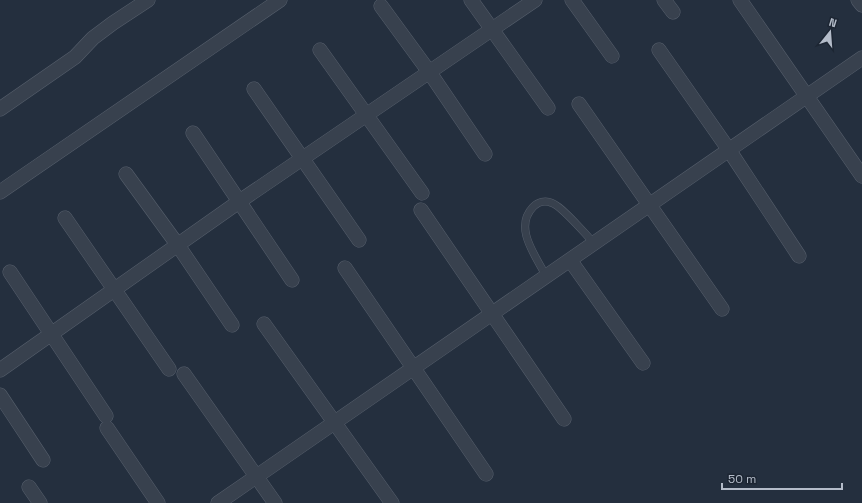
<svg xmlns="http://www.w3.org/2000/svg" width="862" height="503" font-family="'Space Grotesk',sans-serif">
	<rect width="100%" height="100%" fill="#242f3e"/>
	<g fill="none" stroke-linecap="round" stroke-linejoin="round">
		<defs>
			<path id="lane" d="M546,276c-10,-20 -33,-48 -13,-69 5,-5 12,-7 19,-4 11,4 33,31 42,40"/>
			<path id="street" d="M471,0l77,108
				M572,0l40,56
				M664,0l9,12
				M740,0l122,176
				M858,0l4,5
				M381,6l49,67 55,81
				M320,50l102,143
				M659,50l70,100 70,106
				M254,89l105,151
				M579,104l143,205
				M0,109l75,-52 18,-19 20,-15 35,-23
				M193,133l99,147
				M126,174l51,70 55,81
				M0,192l280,-192
				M421,210l143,209
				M65,218l104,151
				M570,260l73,103
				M345,268l141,206
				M10,272l96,144
				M264,324l128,179
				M0,370l240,-169 295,-201
				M184,374l91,129
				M0,395l43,65
				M107,428l51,75
				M29,487l11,16
				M218,503l644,-445"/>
		</defs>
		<use href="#lane" stroke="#565f6c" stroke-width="8"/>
		<use href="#street" stroke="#565f6c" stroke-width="15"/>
		<use href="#lane" stroke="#38414e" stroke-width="7"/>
		<use href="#street" stroke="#38414e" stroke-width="14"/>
	</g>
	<g transform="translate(830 32) rotate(17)" stroke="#1d2633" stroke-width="3" paint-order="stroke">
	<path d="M0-3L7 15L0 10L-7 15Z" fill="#b4bcc9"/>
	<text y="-6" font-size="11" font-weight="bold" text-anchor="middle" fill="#b4bcc9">N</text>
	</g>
	<path d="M722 483v6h120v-6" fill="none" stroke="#b4bcc9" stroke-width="2"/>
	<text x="728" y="483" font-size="12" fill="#b4bcc9" stroke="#1d2633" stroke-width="3" paint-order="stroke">50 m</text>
</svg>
